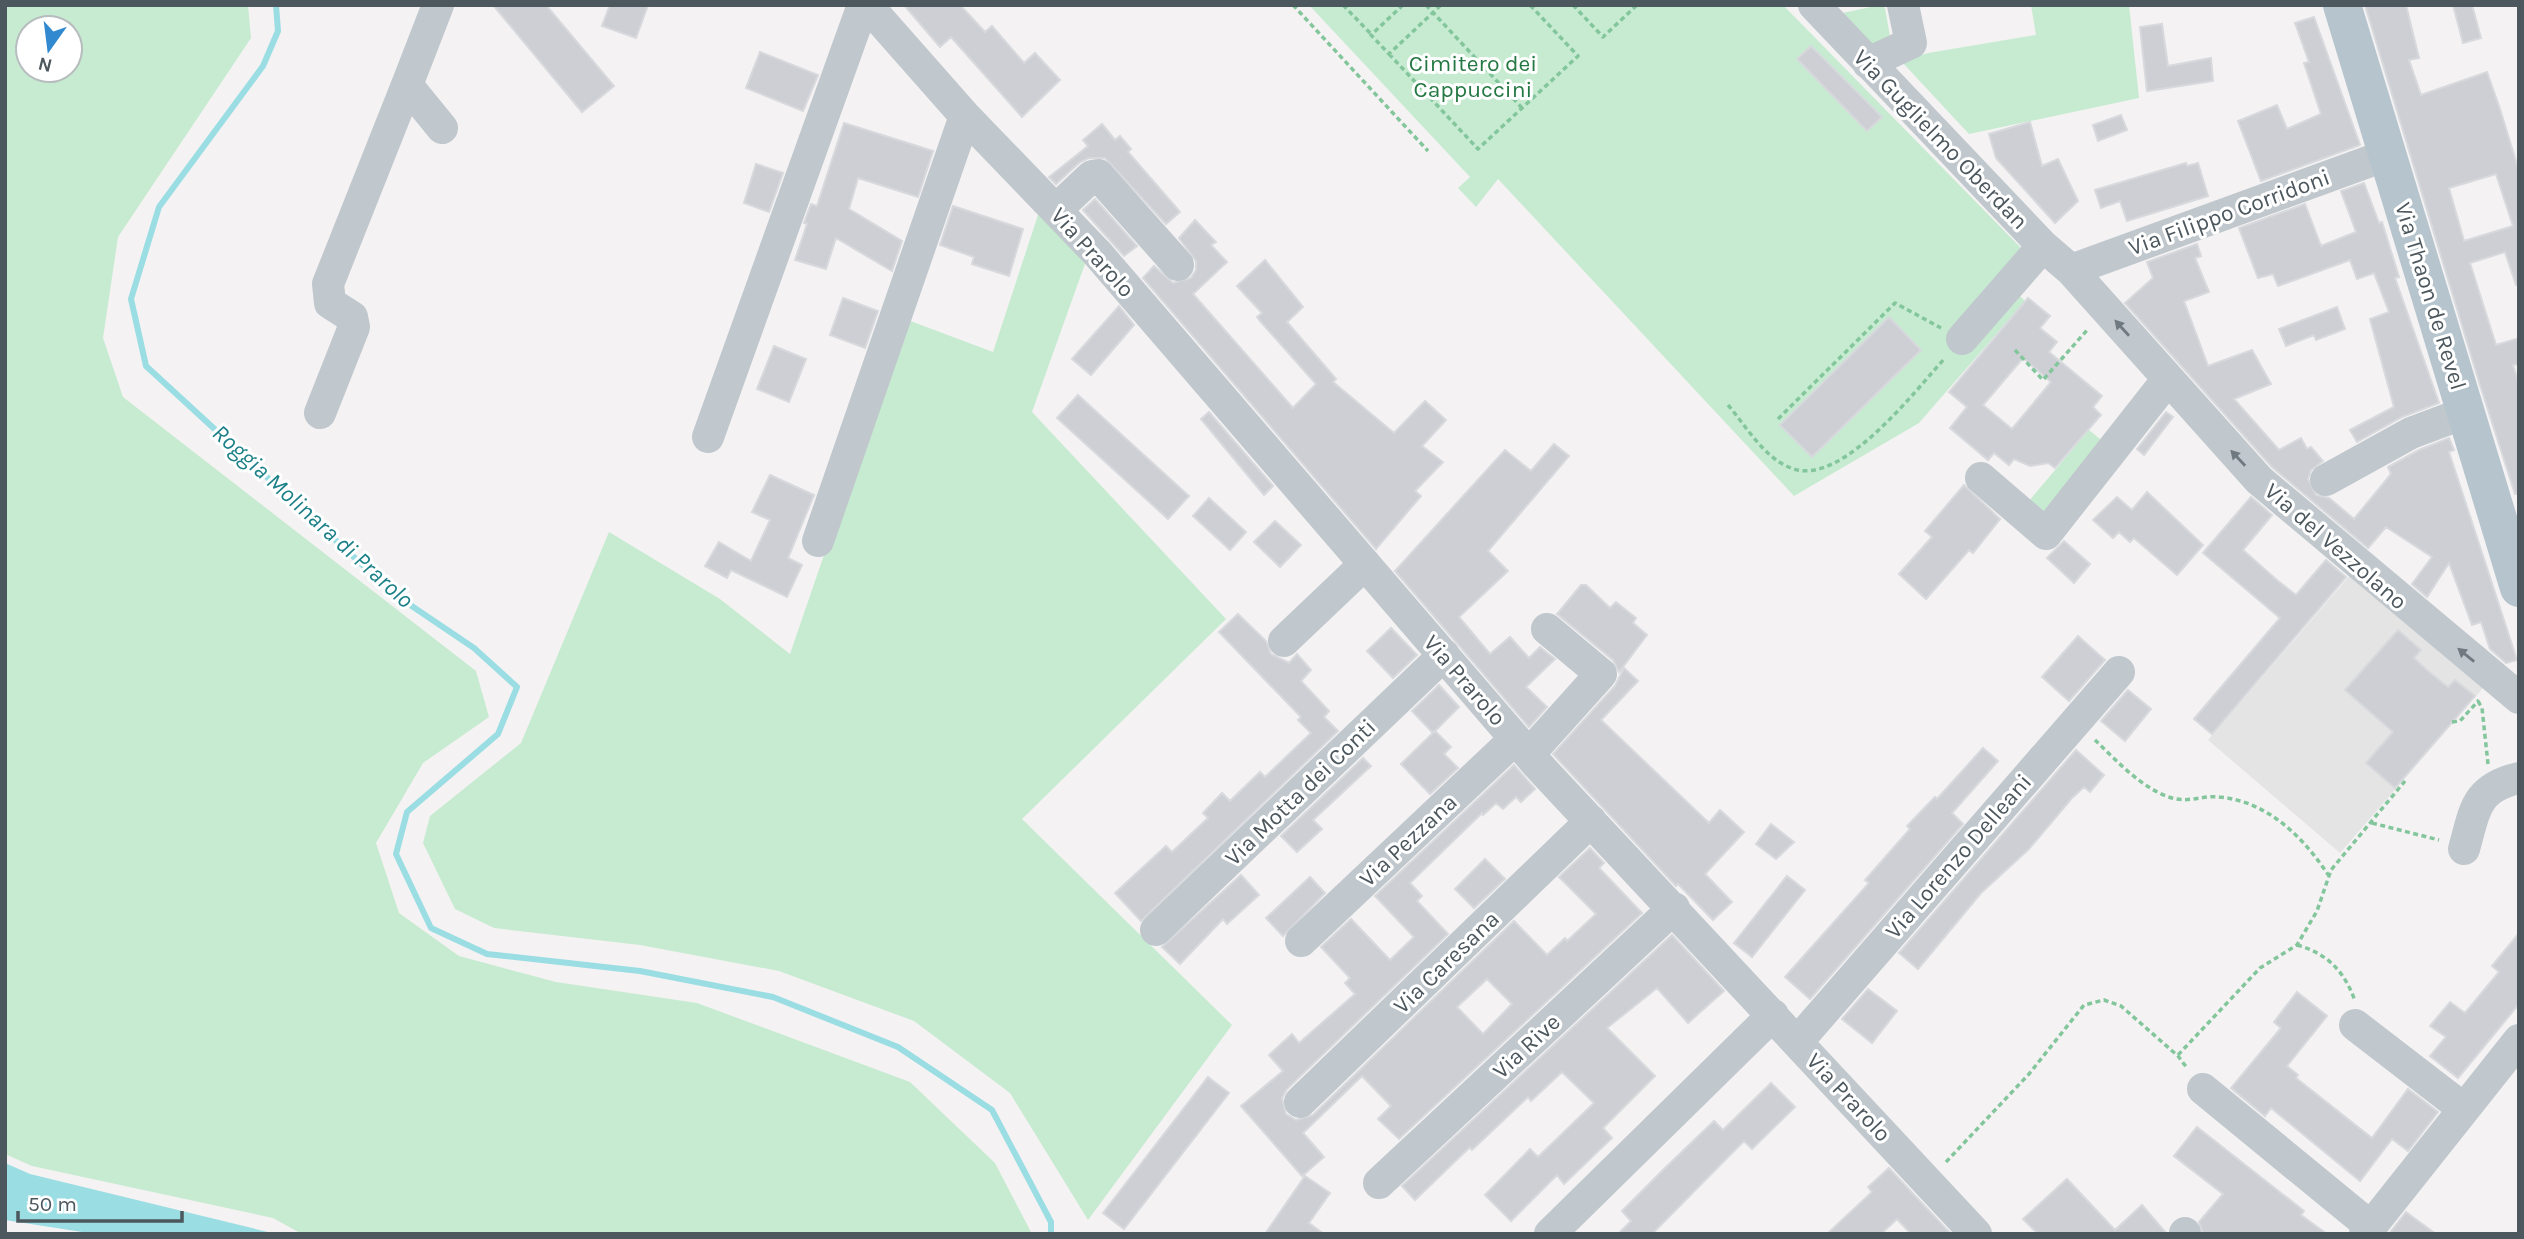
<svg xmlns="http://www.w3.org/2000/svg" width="2524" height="1239" font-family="Karla,sans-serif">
	<rect width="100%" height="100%" fill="#f4f2f3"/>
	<path fill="#e5e4e4" d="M2351,574l132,114 -143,165 -132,-113z"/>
	<path fill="#c7ebd1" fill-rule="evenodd" d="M5,5h243l3,33 -133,199 -15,101 20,59 353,274 13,46 -66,46 -47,80 23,70 60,43 97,26 141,21 213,79 85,81 37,71h-730l-29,-16 -241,-52 -27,-12zM28,28h42v42h-42z
		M1309,5h474l242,247 -25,25 25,24 -106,122 -125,73 -296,-317 -22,28 -18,-19 12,-11z
		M1880,5l5,3 6,34 -13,13 -40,-41z
		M2031,5h98l10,93 -170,36 -68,-73 27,-8 108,-18z
		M1039,212l47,49 -54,151 194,207 -204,200 210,206 -144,195 -78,-127 -96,-72 -135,-50 -139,-26 -146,-17 -39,-19 -32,-66 7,-27 91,-73 88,-211 111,67 70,55 115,-335 88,33z
		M2089,430l22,18 -59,75 -29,-15z"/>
	<path fill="#9adde3" d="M5,1163l25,11 246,60h-181l-90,-14z"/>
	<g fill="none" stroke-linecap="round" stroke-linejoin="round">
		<path stroke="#9adde3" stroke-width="6" d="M276,5l2,26 -15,35 -104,141 -28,92 15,67 248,228 80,54 43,39 -19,47 -91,78 -11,42 35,74 56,26 153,17 133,26 125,50 94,63 59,112v12"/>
	</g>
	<path fill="#cdcfd4" stroke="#d7d9dd" stroke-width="2" fill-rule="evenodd" d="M493,5h53l68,81 -32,26z
		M610,5h38l-12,33 -34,-12z
		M904,5h56l25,27 7,-6 32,37 11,-10 25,27 -38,37 -71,-80 -11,10z
		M2365,5h41l13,53 -10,2 12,35 66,-23 13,37 19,62v113l-3,1 -11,-33 -35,11 26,82 23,-7v26l-6,1 6,19v110h-4l-35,-109zM2496,174l17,52 -49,15 -15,-53z
		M2453,5h19l9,33 -18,5z
		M2314,17l46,128 -99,36 -23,-60 39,-16 10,24 34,-15 -17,-51 5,-1 -14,-39z
		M2162,24l6,42 43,-8 2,23 -66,10 -7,-64z
		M1811,46l71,71 -15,14 -70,-72z
		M760,52l58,23 -15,36 -57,-23z
		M2121,115l6,15 -29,11 -5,-16z
		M2030,122l12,44 16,-7 20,42 -23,22 -59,-65 -7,-24z
		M844,123l89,28 -15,46 -60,-19 -9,31 53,32 -10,30 -56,-33 -10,31 -31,-9 12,-36 -3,-1 7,-19 6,2z
		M1102,124l13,16 5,-4 11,13 -3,3 52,60 -14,12 -61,-66h-16l-9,4 -24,22 -7,-7 39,-31 -5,-6z
		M2186,163l1,3 11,-3 10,33 -81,25 -7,-20 -19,7 -6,-18z
		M756,164l27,9 -14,39 -25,-9z
		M2364,183l15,40 3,-1 17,55 -4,1 44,125 -37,14 -45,25 -7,-12 44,-23 -24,-88 19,-7 -15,-39 -17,6 -7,-19 -72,26 -5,-12 -15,4 -19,-50 66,-24 16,42 35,-14 -15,-41z
		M1095,199l42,47 -13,10 -41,-46z
		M953,206l70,23 -14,47 -37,-12 2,-7 -34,-12z
		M1195,220l21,22 -5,3 16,17 -34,32 100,114 23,-24 -56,-63 -3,-4 5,-4 -25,-27 28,-26 38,47 -16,15 49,57 -3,3 61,51 31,-32 21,19 -24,26 21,16 -28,29 6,5 -45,53 -233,-271 11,-12 19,17 18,-5 5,-8v-9l-17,-23z
		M2197,244l4,12 -6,2 14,34 -25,9 24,65 44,-16 19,34 -37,15 45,51 22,-12 6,11 4,-2 12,14 -12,9 -3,9 8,16 13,3 25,21 37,-45 -3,-7 31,-17 30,-12 5,12 -5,2 68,208 -11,3 -16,-14 -9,-27 -9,3 -23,-62 -22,34 -15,-13 20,-27 -46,-30 -18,21 -96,-81 -147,-164 28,-25 -6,-16z
		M843,298l35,13 -13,37 -35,-13z
		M2028,298l22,18 -10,12 17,14 -8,10 53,44 -9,11 8,8 -46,53 -7,-5 -18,3 -16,-7 -5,6 -15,-12 -6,7 -38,-32 17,-21 -18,-15zM2023,358l28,24 -39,47 -29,-24z
		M1119,306l15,19 -43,50 -19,-16z
		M2337,307l8,22 -29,11 -2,-5 -28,11 -7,-17z
		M1889,317l32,33 -109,107 -32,-32z
		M774,346l32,13 -17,43 -32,-13z
		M1078,395l111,101 -21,23 -111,-101z
		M1209,412l64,74 -9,9 -63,-76z
		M2166,412l7,5 -29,38 -7,-6z
		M1554,444l15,12 -81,95 20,20 -49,46 31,37 20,-17 19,21 11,-11 15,12 -29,28 21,20 -18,20 -134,-156 110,-121 26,21z
		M770,475l44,20 -26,63 14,7 -15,32 -56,-27 -4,8 -22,-12 14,-24 32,19 19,-41 -18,-8z
		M1964,485l36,34 -27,34 -4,-3 -43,49 -27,-25 33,-37 -7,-6z
		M2147,492l56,53 -26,30 -43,-37 -4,4 -11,-10 -6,6 -20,-18 24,-23 15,13z
		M2251,497l21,18 -29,35 35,31 18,14 30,-35 20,17 -134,157 -18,-15 86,-101 -77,-65z
		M1209,498l37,34 -16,18 -37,-34z
		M1275,521l26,24 -21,22 -26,-25z
		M2064,541l26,23 -16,19 -27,-25z
		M1581,585h5l24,23 6,-6 20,16 -3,5 14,12 -28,37 -6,-12 -56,-46z
		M1238,614l28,27 5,13 18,9 8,-9 14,16 -10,11 28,30 -5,6 14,14 -197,190 -26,-28 51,-47 6,6 36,-34 -5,-5 19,-20 8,8 30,-29 5,5 46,-44 -13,-13 3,-3 -82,-85z
		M1391,628l26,27 -24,23 -26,-27z
		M2398,630l23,20 -7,8 13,12 21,17 7,-7 20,16 -80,92 -29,-25 27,-31 -48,-42z
		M2078,636l27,24 -36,41 -27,-24z
		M1624,668l14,13 -37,39 108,103 11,-13 24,22 -39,42 27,28 -19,18 -35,-36 -2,2 -123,-132 62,-68z
		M1439,685l20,22 -26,26 -21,-22z
		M2128,690l23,19 -26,32 -24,-20z
		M1435,731l16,16 -7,7 14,14 -28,26 -29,-30z
		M1983,748l15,13 -46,52 11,11 -153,175 -25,-22 84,-94 -4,-3 45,-51 -3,-3 28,-29 2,2z
		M2076,750l28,25 -14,17 -6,-5 -12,11 -43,51 -48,44 -63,76 -19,-16z
		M1363,758l8,8 -58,54 9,9 -25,23 -16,-16z
		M1514,765l21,24 -14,13 -5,-5 -13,12 -7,-6 -13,12 -1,-2 -72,70 12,13 -5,5 31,33 -161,155 -5,9 4,16 10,6 17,-5 201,-194 33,34 18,-17 2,3 29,-27 -37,-37 31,-29 14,15 -5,5 43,45 -243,226 -21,-20 13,-13 -29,-30 -59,57 21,24 -22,19 -61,-70 42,-35 -14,-16 23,-21 7,9 56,-49 -10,-11 5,-5 -29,-31 30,-28 39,41 24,-23 -39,-41zM1487,979l25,25 -29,30 -26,-27z
		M1771,824l23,18 -18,17 -20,-15z
		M1485,859l20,20 -31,29 -19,-19z
		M1241,875l18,20 -32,29 -4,-5 -43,45 -18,-17z
		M1787,876l18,14 -53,67 -18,-14z
		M1310,877l15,16 -42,43 -17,-18z
		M2519,933v71l-61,74 -28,-22 16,-19 -16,-11 20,-24 15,11 34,-41 -7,-6z
		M1672,935l52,56 -36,32 -31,-35 -50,40 48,48 -52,52 9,10 -48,46 -7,-9 -46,46 -26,-26 45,-46 8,8 56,-54 -32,-31 -31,29 -3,-4 -56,53 -2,-3 -55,53 -13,-14z
		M1868,989l29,22 -25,32 -30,-24z
		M2297,992l30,24 -40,50 11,9 -2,3 76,60 36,-49 30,23 -30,39 -16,-12 -32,42 -89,-73 -6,8 -34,-28 50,-60 -7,-6z
		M1208,1077l21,16 -105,136 -21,-16z
		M1771,1083l24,24 -43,42 -8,-8 -92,93h-34l13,-13 -9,-10 42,-42 50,-48 9,9z
		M2197,1127l107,84 -3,4 26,19h-124l-4,-12 24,-28 -49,-38z
		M1889,1168l62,66h-40l-14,-15 -16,15h-54l45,-42 -4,-5z
		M1305,1176l25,17 -21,30 15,11h-59z
		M2067,1179l48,51 27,-25 25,29h-129l-15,-15z
		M2406,1212l30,22h-47z"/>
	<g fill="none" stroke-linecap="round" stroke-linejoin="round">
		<path stroke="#83c69c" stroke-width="3.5" stroke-dasharray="5 3.5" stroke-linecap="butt" d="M1293,5l135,146
			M1343,5l28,29
			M1403,5l-32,30 18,19 52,-49
			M1426,5l96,103
			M1573,5l30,32 34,-32
			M1389,54l89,95 100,-93 -48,-51
			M2015,350l28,30 45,-51
			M1728,405c18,21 38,56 66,64 49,16 121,-78 151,-111
			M1778,419l117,-116 46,25
			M2478,701l4,7 6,56
			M2452,722l8,-1 19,-21
			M2095,740c22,21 47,49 77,58 17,5 31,-3 47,-1 49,4 85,41 110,79
			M2372,823l67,17
			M2297,945c30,8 48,27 58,56
			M2178,1055l82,-87 37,-23 20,-34 14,-41 74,-89
			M1946,1162l83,-88 55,-69 20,-5 17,6 57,50 9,12"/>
		<path stroke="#c0c8cd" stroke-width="32" d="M438,5l-31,80 35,43
			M867,5l98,111 132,137 440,511 439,470
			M1814,5l229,241 28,24 188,210 260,218
			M1868,63l43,-20 -8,-38
			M1056,210l36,-34 6,-1 80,90
			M2071,270l316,-115
			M1962,339l81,-93
			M320,413l34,-86 -2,-10 -22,-14 -2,-19 79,-199
			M708,437l155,-432
			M1981,478l65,56 122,-155
			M2326,480l85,-47 56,-21
			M818,541l147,-425
			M1284,641l81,-77
			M1529,754l72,-80 -54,-45
			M2464,849c11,-39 11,-61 55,-71
			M1156,930l288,-275
			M1301,941l214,-202
			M2355,1025l109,84
			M1798,1041l321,-369
			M2203,1089l167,137
			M1300,1102l291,-281
			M1379,1183l295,-275
			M1550,1234l223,-219
			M2185,1234v-1
			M2365,1234l154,-194"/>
		<path stroke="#b6c4cd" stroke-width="38" d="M2342,5l177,583"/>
	</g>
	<defs><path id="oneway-solid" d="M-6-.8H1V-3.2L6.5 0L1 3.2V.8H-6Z" transform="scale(1.75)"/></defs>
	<g fill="#6f797f">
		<use href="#oneway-solid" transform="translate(2122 328) rotate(-132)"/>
		<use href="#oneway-solid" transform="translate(2238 458) rotate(-133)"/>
		<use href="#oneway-solid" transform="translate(2466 655) rotate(-141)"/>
	</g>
	<g text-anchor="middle" stroke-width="6" stroke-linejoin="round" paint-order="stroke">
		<g font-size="23" fill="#247843" stroke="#fff">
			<text x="1473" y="71">Cimitero dei<tspan x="1473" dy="26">Cappuccini</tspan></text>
		</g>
		<g font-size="23" fill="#4c575e" stroke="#fff">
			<text transform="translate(1941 139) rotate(46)" y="8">Via Guglielmo Oberdan</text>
			<text transform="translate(2229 212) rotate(-20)" y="8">Via Filippo Corridoni</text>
			<text transform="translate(1093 252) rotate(48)" y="8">Via Prarolo</text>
			<text transform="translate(2431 296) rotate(73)" y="8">Via Thaon de Revel</text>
			<text transform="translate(2336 546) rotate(41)" y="8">Via del Vezzolano</text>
			<text transform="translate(1465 680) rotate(49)" y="8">Via Prarolo</text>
			<text transform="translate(1300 792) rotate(-44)" y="8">Via Motta dei Conti</text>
			<text transform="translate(1408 840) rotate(-43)" y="8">Via Pezzana</text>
			<text transform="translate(1958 856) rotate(-49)" y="8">Via Lorenzo Delleani</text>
			<text transform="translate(1446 962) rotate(-44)" y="8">Via Caresana</text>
			<text transform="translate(1526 1046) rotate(-43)" y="8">Via Rive</text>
			<text transform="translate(1849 1097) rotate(47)" y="8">Via Prarolo</text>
		</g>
		<g font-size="24" font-style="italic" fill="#1c8089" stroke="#fff">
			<text transform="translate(313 516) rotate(42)" y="8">Roggia Molinara di Prarolo</text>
		</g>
	</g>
	<rect width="2524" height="1239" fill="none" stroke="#4c575e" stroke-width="14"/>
	<g transform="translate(49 49) rotate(194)"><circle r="33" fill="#ffffff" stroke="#b7bcbf" stroke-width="2"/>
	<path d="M0-5L12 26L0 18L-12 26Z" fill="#318ad0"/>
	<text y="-10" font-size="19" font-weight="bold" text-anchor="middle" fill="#4c575e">N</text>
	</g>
	<path d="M18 1211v10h164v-10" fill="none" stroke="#4c575e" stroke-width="3.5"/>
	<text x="28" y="1211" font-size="21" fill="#4c575e" stroke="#ffffff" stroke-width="5" paint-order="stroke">50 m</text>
</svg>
